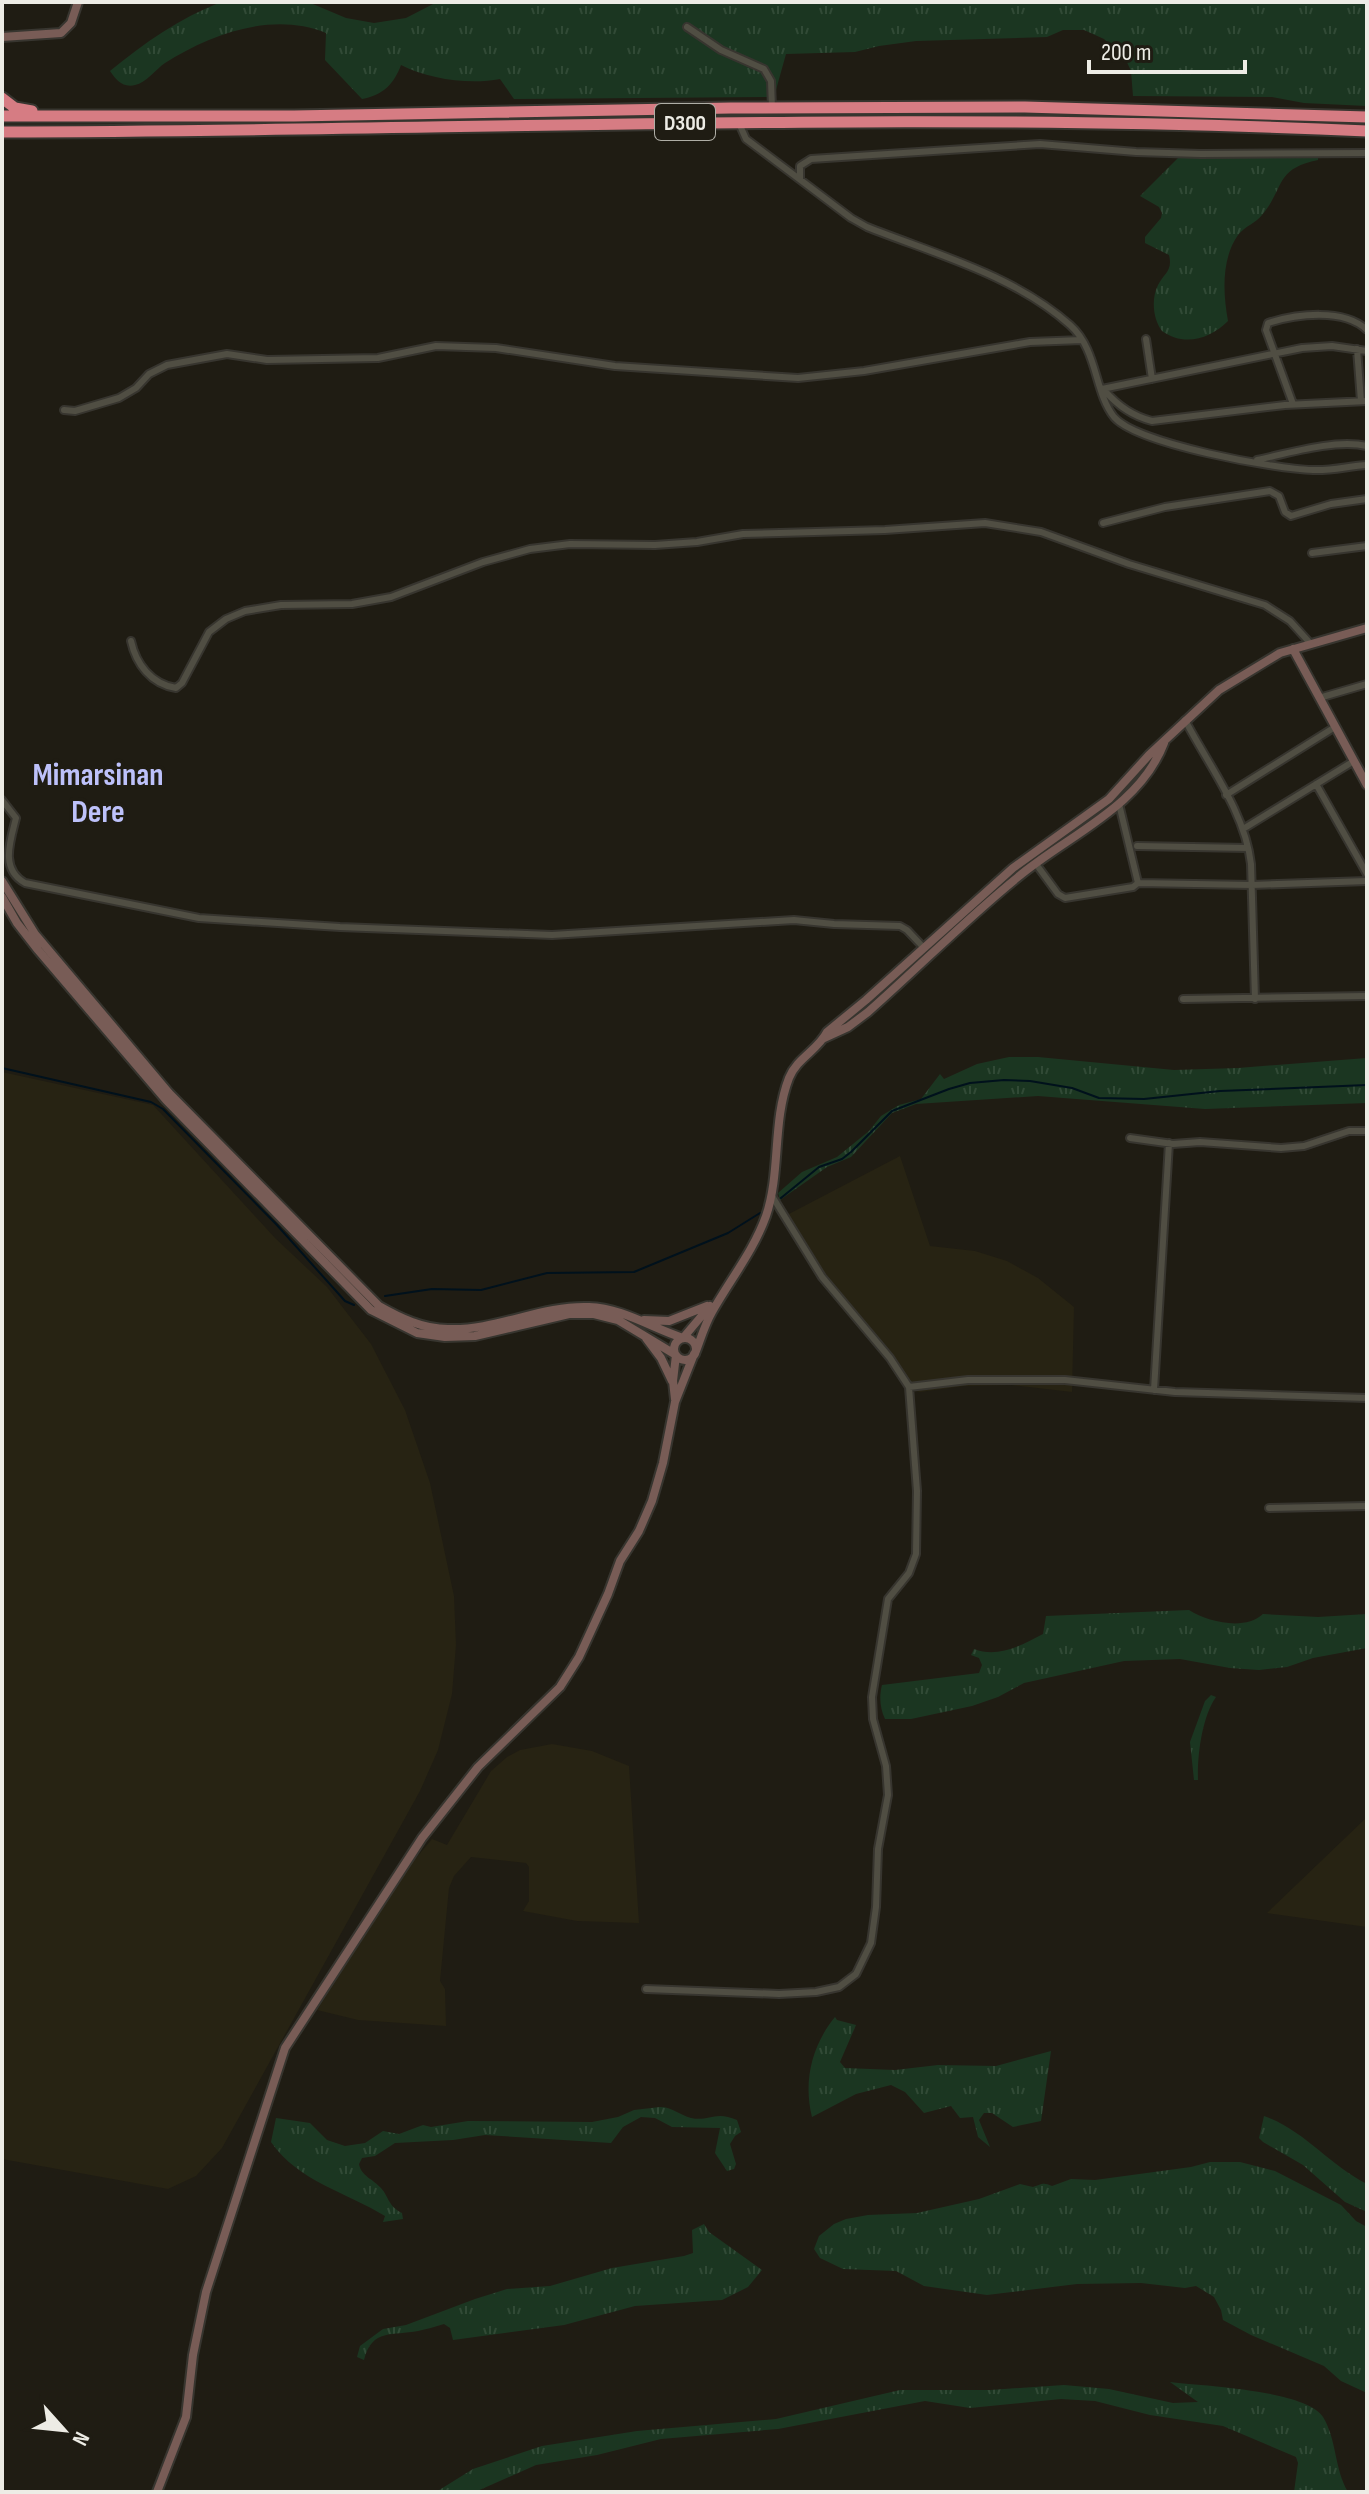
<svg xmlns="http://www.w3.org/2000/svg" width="1369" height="2494" font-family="'Sofia Sans Condensed',sans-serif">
	<defs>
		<pattern id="grass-tufts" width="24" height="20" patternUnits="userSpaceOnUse" patternTransform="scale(2)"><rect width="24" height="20" fill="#1b3621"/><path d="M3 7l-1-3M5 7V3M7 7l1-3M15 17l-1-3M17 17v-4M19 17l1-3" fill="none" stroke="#314a36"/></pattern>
	</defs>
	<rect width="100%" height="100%" fill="#1f1c13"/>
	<path fill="#272313" d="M2,1072l151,33 122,133 52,49 44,57 34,66 25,73 24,113 2,49 -4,49 -14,56 -18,41 -198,357 -26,28 -28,13 -166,-30z
		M900,1156l30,90 45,5 32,10 31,17 36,29 -2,85 -61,-7 -47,1 -44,6 -11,-3 -63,-83 -61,-90z
		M552,1744l40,7 37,15 10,157 -62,-2 -54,-10 6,-10v-34l-3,-4 -55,-6 -17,19 -5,12 -9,93 5,8 1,37 -88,-6 -41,-10 94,-146 21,-25 15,6 44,-74 16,-14 13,-7z
		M1367,1817v110l-100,-14z"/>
	<path fill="url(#grass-tufts)" d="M221,2h87l38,16 28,5 32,-5 31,-16h930v104l-63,-3 -32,-6 -139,-1 -2,-25 -5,-11 -22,-21 -20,-9h-21l-16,7 -131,4 -37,5 -24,6 -69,2 -12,43 -260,2 -14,-20c-31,6 -71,0 -99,-14 -7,19 -18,30 -39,34l-37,-39 1,-27c-53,-22 -115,1 -161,30 -9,6 -19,20 -30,22 -12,3 -19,-5 -25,-14 34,-28 70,-53 111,-69z
		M1310,154l8,1v5c-44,9 -33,28 -56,55 -6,8 -17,11 -24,20 -17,24 -15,59 -10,86 -18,18 -44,26 -66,10 -9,-12 -11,-32 -4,-46 6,-12 15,-14 11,-30l-24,-12v-6l16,-19 1,-5 -3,-6 -19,-11 39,-39z
		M1009,1057h29l136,13 64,-2 129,-10v45l-162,6 -167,-13 -122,8 -24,9 -41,44 -24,10 -47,33 -2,-7 24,-21 35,-15 32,-26 12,-15 18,-11 22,-6 19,-25 4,5 33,-15z
		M1189,1610c19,12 56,21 74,4l55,3 49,-3v34l-54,10 -26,9 -28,3 -29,-2 -50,-9 -56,2 -100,22 -26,14 -26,9 -61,13h-26c-5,-11 -6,-22 -3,-34l97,-12 3,-8 -3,-7 -8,-3 3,-6c24,9 46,-3 69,-15l3,-18z
		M1211,1695l5,2c-14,20 -19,59 -18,83h-4l-4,-38 15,-41z
		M835,2017l2,3 19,5 -16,37 5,6 50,2 43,-5 58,1 55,-15 -10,70 -28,6 -21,-14h-8l-5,7 11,27 -12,-10 -5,-20 -13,1 -9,-12 -27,7 -19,-21 -14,-7 -35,9 -44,23c-9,-36 0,-72 23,-100z
		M660,2107c12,0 20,8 31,11 18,4 24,-8 46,2l4,12 -6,4 -5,8 6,20 -2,5 -7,2 -12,-18 5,-25 -48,-1 -17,-9 -14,-1 -18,10 -12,16 -126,-8 -32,5 -58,3 -20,13 -13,2 -3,6c2,12 14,15 22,24 8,9 7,18 21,25l1,6 -20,3 2,-6c-39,-24 -86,-34 -114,-74l5,-24 34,5 17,17 18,6 20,-3 18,-12 16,3 24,-9 8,2 37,-6 124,1 26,-5 16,-7z
		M1264,2116c40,14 65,49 103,68v28l-22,-10 -42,-37 -40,-23 -4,-4z
		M1210,2162h30l35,9 66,34 15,16 11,6v166l-26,-12 -17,-15 -73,-31 -28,-15 -2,-10 -7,-13 -18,-11 -11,2 -44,-5 -64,1 -90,11 -63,-9 -28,-15 -53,-2 -23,-11 -6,-9 5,-13 15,-12 12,-5 22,-4 49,-2 62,-14 41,-15 13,3c9,-3 10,-5 19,-1l19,-7 24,1 96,-13z
		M704,2224l5,8 53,38 -14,17 -26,13 -87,6 -71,19 -111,15 -3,-12 -6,-4c-9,3 -18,5 -26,7 -25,5 -46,-3 -54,29l-7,-3 3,-11 23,-17 23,-4 69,-26 32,-10 43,-3 62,-18 72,-12 9,-3 -1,-23z
		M1170,2382c32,4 136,8 153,35 14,23 11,51 25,75h-54l4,-29 -2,-6 -73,-31 -73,-11 -55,-14 -34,-2 -91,9 -45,-7 -147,28 -117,10 -64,16 -61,10 -61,27h-39l37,-23 69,-23 95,-15 139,-12 124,-29h90l74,-5 45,4 64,14 25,-1z"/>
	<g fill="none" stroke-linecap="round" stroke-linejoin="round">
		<path stroke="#00111c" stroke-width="2" d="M2,1068l149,34 12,7 113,115 69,77 9,4
			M781,1198l38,-31 23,-8 9,-7 41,-41 57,-22 21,-6 34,-3 26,1 42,7 27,10 45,1 76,-8 147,-6
			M385,1296l47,-7 49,1 66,-17 87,-1 94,-39 32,-20"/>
		<defs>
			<path id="street" d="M687,27l34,23 43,19 7,12 1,27
				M738,121l8,18 105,79 16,9c68,27 147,48 203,98 28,25 24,67 44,92 23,27 161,52 199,53 18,1 36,-4 54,-5
				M800,179v-13l11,-7 229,-15 96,8 65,2 166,-1
				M1146,339l6,40
				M1357,349l4,52
				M1102,389l200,-41 30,-2 35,5
				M1105,391c13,15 27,25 47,30l133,-16 82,-4
				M1293,404l-27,-74 2,-7c29,-9 76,-15 99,7
				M64,410l11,1 44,-13 17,-10 13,-14 18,-9 60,-11 40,6 111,-2 58,-12 60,2 119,18 183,12 66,-7 166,-29 52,-2
				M1257,460c32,-7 78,-21 110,-14
				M1103,523l62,-16 105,-16 9,5 6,16 6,4 40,-12 36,-5
				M1312,553l55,-7
				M131,641c5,23 20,43 45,47l6,-5 27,-51 17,-13 19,-8 36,-6 71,-1 39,-7 92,-35 47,-13 40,-5 85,1 42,-3 46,-8 142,-4 100,-7 56,9 88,32 136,41 25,16 20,22
				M1319,698l48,-14
				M1185,720c24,46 60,92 66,144l4,135
				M1316,784l51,90
				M1226,795l109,-68
				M2,800l14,18c-6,24 -16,51 9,65l174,35 141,9 212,8 242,-15 40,4 66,2 7,4 17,18
				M1119,804l19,79
				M1243,829l111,-68
				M1137,846l111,2
				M1036,864l22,30 7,4 68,-11 5,-4 114,2 115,-4
				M1183,999l184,-3
				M1130,1138l43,6 27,-2 81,6 23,-2 45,-15h18
				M909,1387l59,-7h97l110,12 192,6
				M1154,1390l15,-247
				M1269,1508l98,-2
				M646,1989l133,5 37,-2 23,-5 17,-13 15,-31 5,-36 2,-58 10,-54 -2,-29 -13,-47 -1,-22 16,-98 21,-26 7,-19 1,-63 -8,-104 -19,-29 -68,-81 -50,-81"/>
			<path id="secondary" d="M2,37l59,-4 10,-10 7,-21
				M1293,649l74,136
				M2,881l33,53 134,159 210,213c21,12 44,23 69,23 48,2 93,-24 141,-22 33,1 63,21 94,31l27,-32
				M2,897l15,26 21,27 128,150 205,210 46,23 28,4 30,-1 94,-22h25l24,6 58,35 -3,26 2,18
				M824,1038l24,-11 20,-15c51,-45 98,-93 150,-135 50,-42 121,-69 146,-134
				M644,1320l25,1 38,-15
				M646,1338l15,20 11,23
				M674 1349a11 11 0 1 1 22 0a11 11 0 1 1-22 0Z
				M696,1351c5,-13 9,-27 16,-39 18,-32 42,-62 54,-96 15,-44 6,-94 23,-138 8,-20 29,-28 38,-46l39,-32 147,-132 96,-69 40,-44 70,-65 61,-37 87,-25
				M157,2492l29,-75 7,-62 13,-63 79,-244 137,-210 56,-71 82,-80 19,-30 29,-63 12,-33 19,-30 13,-30 11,-38 12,-61 19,-48"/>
			<path id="highway" d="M2,98l13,10 17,3
				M2,116h292l437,-8 294,-1 342,10
				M2,132c455,-1 910,-22 1365,-1"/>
		</defs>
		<use href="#street" stroke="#37352f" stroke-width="10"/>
		<use href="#secondary" stroke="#37352f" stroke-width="12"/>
		<use href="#highway" stroke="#37352f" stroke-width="15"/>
		<use href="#street" stroke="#504e43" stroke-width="6"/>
		<use href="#secondary" stroke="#785c56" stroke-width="8"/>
		<use href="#highway" stroke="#d67c83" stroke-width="11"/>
	</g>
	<g text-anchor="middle" stroke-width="8" stroke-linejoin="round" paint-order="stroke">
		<rect fill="#1f1c13" stroke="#afaea6" stroke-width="2" x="655" y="104" width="60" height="36" rx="6"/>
		<g font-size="22" font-weight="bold" fill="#edece5">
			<text x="685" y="130">D300</text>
		</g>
		<g font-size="32" font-weight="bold" fill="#bdc1fa" stroke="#1f1c13">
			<text x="98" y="785">Mimarsinan<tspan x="98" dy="37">Dere</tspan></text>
		</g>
	</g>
	<rect width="1369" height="2494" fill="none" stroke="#edece5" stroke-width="8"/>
	<g transform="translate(64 2430) rotate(117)" stroke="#1f1c13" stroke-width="6" paint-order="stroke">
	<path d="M0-6L14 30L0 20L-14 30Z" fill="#edece5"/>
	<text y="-12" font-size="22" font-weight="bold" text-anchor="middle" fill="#edece5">N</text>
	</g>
	<path d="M1089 60v12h156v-12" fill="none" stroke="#edece5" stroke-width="4"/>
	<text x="1101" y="60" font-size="24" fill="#edece5" stroke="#1f1c13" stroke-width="6" paint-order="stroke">200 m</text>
</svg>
